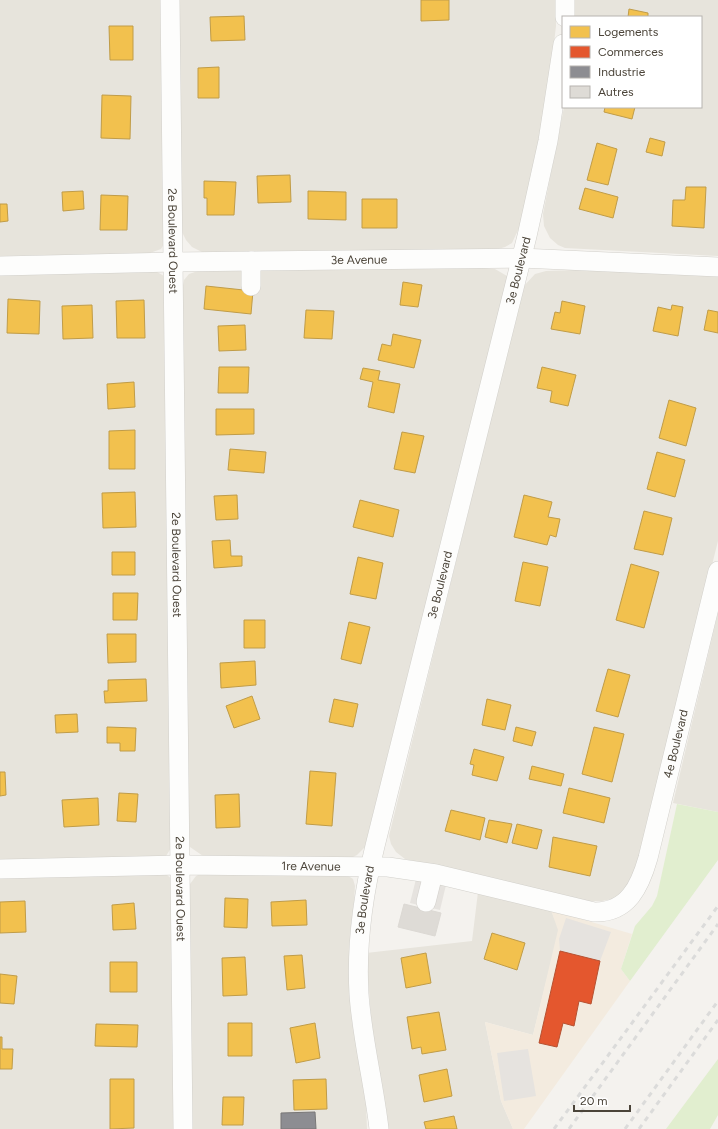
<svg xmlns="http://www.w3.org/2000/svg" width="718" height="1129" font-family="Figtree,sans-serif">
	<rect width="100%" height="100%" fill="#f4f2ee"/>
	<path fill="#e7e4dc" d="M0,0h162l3,242 -4,7 -14,5 -147,2z
		M178,0h378v26l-7,60 -10,57 -20,85 -7,15 -7,4 -10,3 -280,2h-13l-10,-5 -6,-7 -4,-8z
		M575,0h143v256l-153,-8 -7,-3 -8,-7 -6,-12 -1,-12 21,-107h137v-90h-127z
		M482,268l13,1 12,7v5l-142,566 -8,8 -8,4 -143,-1 -16,-11 -2,-8 -6,-548 2,-11 5,-6 9,-3z
		M576,270l142,6v265l-83,332 -14,21 -9,5 -10,2h-12l-185,-42 -9,-7 -5,-8 -2,-8 134,-549 12,-13 11,-3z
		M157,272l7,4 3,6 4,566 -5,8 -166,6v-587z
		M718,613v199l-45,-9z
		M157,873l10,2 6,5 2,249h-175v-255z
		M203,873l144,2 6,4 2,7 -1,16 -4,32 -1,29 2,36 15,105 1,25h-179l-1,-231 3,-14 6,-8z
		M478,892l73,18 8,20 -26,105 -48,-13 16,79 12,28h-125l-16,-99 -6,-77 106,-12z"/>
	<path fill="#f3ebdf" d="M551,910l81,24 -11,35 9,12 -106,148h-11l-12,-28 -16,-79 48,13 25,-105z"/>
	<path fill="#e1eecf" d="M677,804l41,8v48l-88,121 -9,-12 14,-43 17,-20 5,-10z
		M718,1059v56l-8,14h-44z"/>
	<path fill="#e6e3df" d="M416,879l30,6 -6,25 -30,-7z
		M566,918l45,14 -11,29 -40,-10 -1,-12z
		M528,1049l8,47 -32,5 -7,-48z"/>
	<path fill="#f2c14e" stroke="#c09c48" d="M421,0h28v20l-28,1z
		M629,9l19,4v4h-20z
		M244,16l1,24 -34,1 -1,-24z
		M109,26h24v34h-23z
		M219,67v31h-21v-30z
		M102,95l29,1 -1,43 -29,-1z
		M605,107h30l-3,12 -28,-7z
		M650,138l15,4 -3,14 -16,-4z
		M597,143l20,6 -9,36 -21,-5z
		M290,175l1,27 -33,1 -1,-27z
		M204,181l32,1 -2,33h-27v-17h-3z
		M686,187h20l-2,41 -32,-2 1,-26h12z
		M585,188l33,9 -5,21 -34,-9z
		M83,191l1,18 -21,2 -1,-19z
		M308,191l38,1v28l-38,-1z
		M101,195l27,1 -1,34h-27z
		M362,199h35v29h-35z
		M0,204h7l1,17 -8,1z
		M403,282l19,3 -4,22 -18,-2z
		M206,286l47,5 -2,23 -47,-5z
		M8,299l32,2 -1,33 -32,-1z
		M144,300l1,38h-28l-1,-37z
		M562,301l23,5 -5,28 -29,-5 4,-17 5,1z
		M92,305l1,33 -30,1 -1,-33z
		M672,305l11,2 -5,29 -25,-5 5,-24 13,3z
		M306,310l28,1 -2,28 -28,-1z
		M708,310l10,2v21l-14,-3z
		M245,325l1,25 -27,1 -1,-25z
		M393,334l28,6 -7,28 -36,-8 4,-16 9,2z
		M219,367h30l-1,26h-30z
		M542,367l34,8 -8,31 -18,-4 2,-11 -15,-3z
		M363,368l17,3 -2,9 22,4 -6,29 -26,-6 5,-25 -13,-3z
		M134,382l1,25 -27,2 -1,-25z
		M669,400l27,8 -10,38 -27,-8z
		M216,409h38v25l-38,1z
		M135,430v39h-26v-38z
		M402,432l22,4 -9,37 -21,-4z
		M230,449l36,3 -2,21 -36,-3z
		M657,452l28,8 -10,37 -28,-8z
		M135,492l1,35 -33,1 -1,-35z
		M237,495l1,24 -22,1 -2,-24z
		M524,495l28,7 -4,15 12,2 -4,18 -6,-2 -3,10 -33,-8z
		M360,500l39,10 -6,27 -40,-10z
		M644,511l28,7 -9,37 -29,-6z
		M230,540l1,16h11v10l-28,2 -2,-27z
		M112,552h23v23h-23z
		M358,557l25,6 -7,36 -26,-5z
		M523,562l25,5 -8,39 -25,-5z
		M631,564l28,8 -15,56 -28,-8z
		M113,593h25l-1,27h-24z
		M244,620h21v28h-21z
		M349,622l21,5 -9,37 -20,-5z
		M107,634h29v28l-28,1z
		M255,661l1,24 -35,3 -1,-25z
		M608,669l22,6 -12,42 -22,-6z
		M146,679l1,22 -42,2 -1,-12h4v-11z
		M252,696l8,23 -26,9 -8,-22z
		M334,699l24,5 -5,23 -24,-5z
		M487,699l24,6 -6,25 -23,-5z
		M77,714l1,18 -22,1 -1,-18z
		M107,727l29,1 -1,23h-15v-8h-13z
		M516,727l20,5 -4,14 -19,-5z
		M594,727l30,7 -12,48 -30,-8z
		M474,749l30,8 -7,24 -25,-6 2,-10 -4,-1z
		M532,766l32,8 -3,12 -32,-7z
		M310,771l26,2 -4,53 -26,-2z
		M0,772h5l1,23 -6,1z
		M569,788l41,10 -6,25 -41,-10z
		M119,793l19,1 -2,28 -19,-1z
		M239,794l1,33 -24,1 -1,-33z
		M98,798l1,27 -35,2 -2,-27z
		M451,810l34,8 -5,22 -35,-9z
		M489,820l23,4 -5,19 -22,-6z
		M517,824l25,6 -5,19 -25,-6z
		M553,837l44,9 -7,30 -41,-9z
		M225,898l23,1 -1,29 -23,-1z
		M306,900l1,25 -35,1 -1,-24z
		M25,901l1,31 -26,1v-31z
		M134,903l2,26 -23,1 -1,-25z
		M492,933l33,10 -8,27 -33,-11z
		M426,953l5,30 -25,5 -5,-30z
		M302,955l3,33 -18,2 -3,-34z
		M245,957l2,38 -24,1 -1,-38z
		M110,962h27v30h-27z
		M0,974l17,2 -3,28 -14,-1z
		M439,1012l7,38 -24,4 -1,-7 -9,2 -5,-32z
		M228,1023h24v33h-24z
		M315,1023l5,35 -24,5 -6,-35z
		M96,1024l42,1 -1,22 -42,-1z
		M0,1037h2v12h11l-1,20h-12z
		M447,1069l5,27 -28,6 -5,-27z
		M110,1079h24v49l-24,1z
		M326,1079l1,30 -33,1 -1,-30z
		M223,1097h21l-1,28h-21z
		M454,1116l3,13h-31l-2,-7z"/>
	<path fill="#e4572e" stroke="#b65131" d="M560,951l40,10 -9,43 -12,-3 -5,25 -11,-3 -6,24 -18,-4z"/>
	<path fill="#8d8d92" stroke="#797777" d="M315,1112l1,17h-35v-16z"/>
	<path fill="#dedbd6" stroke="#dcd9d4" d="M404,904l37,9 -6,23 -37,-9z"/>
	<g fill="none" stroke-linecap="round" stroke-linejoin="round">
		<defs>
			<g id="minor">
				<path id="s1" d="M170,0l13,1129"/>
				<path d="M565,0v17"/>
				<path d="M251,261v25"/>
				<path id="s2" d="M0,266l174,-4 347,-4 197,9"/>
				<path id="s3" d="M0,869l181,-4 207,2 48,7 158,38c34,1 46,-26 54,-54l70,-287"/>
				<path d="M426,902l7,-28"/>
				<path id="s4" d="M379,1129c-5,-45 -17,-90 -20,-135 -3,-51 4,-99 16,-148l152,-610 21,-95 15,-97"/>
			</g>
		</defs>
		<use href="#minor" stroke="#d2d0cb" stroke-width="20"/>
		<use href="#minor" stroke="#fdfdfc" stroke-width="19"/>
		<path stroke="#dbdbda" stroke-width="3" stroke-dasharray="5 5" stroke-linecap="butt" d="M554,1129l164,-223
			M569,1129l149,-205
			M625,1129l93,-128
			M639,1129l79,-109"/>
	</g>
	<g text-anchor="middle" stroke-width="4" stroke-linejoin="round" paint-order="stroke">
		<g font-size="12" fill="#4b4439" stroke="#fff">
			<text dy="4" stroke="none"><textPath href="#s1" startOffset="241">2e Boulevard Ouest</textPath></text>
			<text dy="4" stroke="none"><textPath href="#s2" startOffset="359">3e Avenue</textPath></text>
			<text dy="4" stroke="none"><textPath href="#s4" startOffset="879">3e Boulevard</textPath></text>
			<text dy="4" stroke="none"><textPath href="#s1" startOffset="565">2e Boulevard Ouest</textPath></text>
			<text dy="4" stroke="none"><textPath href="#s4" startOffset="555">3e Boulevard</textPath></text>
			<text dy="4" stroke="none"><textPath href="#s3" startOffset="800">4e Boulevard</textPath></text>
			<text dy="4" stroke="none"><textPath href="#s3" startOffset="311">1re Avenue</textPath></text>
			<text dy="4" stroke="none"><textPath href="#s1" startOffset="889">2e Boulevard Ouest</textPath></text>
			<text dy="4" stroke="none"><textPath href="#s4" startOffset="231">3e Boulevard</textPath></text>
		</g>
	</g>
	<rect x="562" y="16" width="140" height="92" fill="#ffffff" stroke="#b7b4b0"/>
	<rect x="570" y="26" width="20" height="12" fill="#f2c14e" stroke="#b7b4b0"/>
	<text x="598" y="36" font-size="12" fill="#4b4439">Logements</text>
	<rect x="570" y="46" width="20" height="12" fill="#e4572e" stroke="#b7b4b0"/>
	<text x="598" y="56" font-size="12" fill="#4b4439">Commerces</text>
	<rect x="570" y="66" width="20" height="12" fill="#8d8d92" stroke="#b7b4b0"/>
	<text x="598" y="76" font-size="12" fill="#4b4439">Industrie</text>
	<rect x="570" y="86" width="20" height="12" fill="#dedbd6" stroke="#b7b4b0"/>
	<text x="598" y="96" font-size="12" fill="#4b4439">Autres</text>
	<path d="M574 1105v6h56v-6" fill="none" stroke="#4b4439" stroke-width="2"/>
	<text x="580" y="1105" font-size="12" fill="#4b4439" stroke="#ffffff" stroke-width="3" paint-order="stroke">20 m</text>
</svg>
